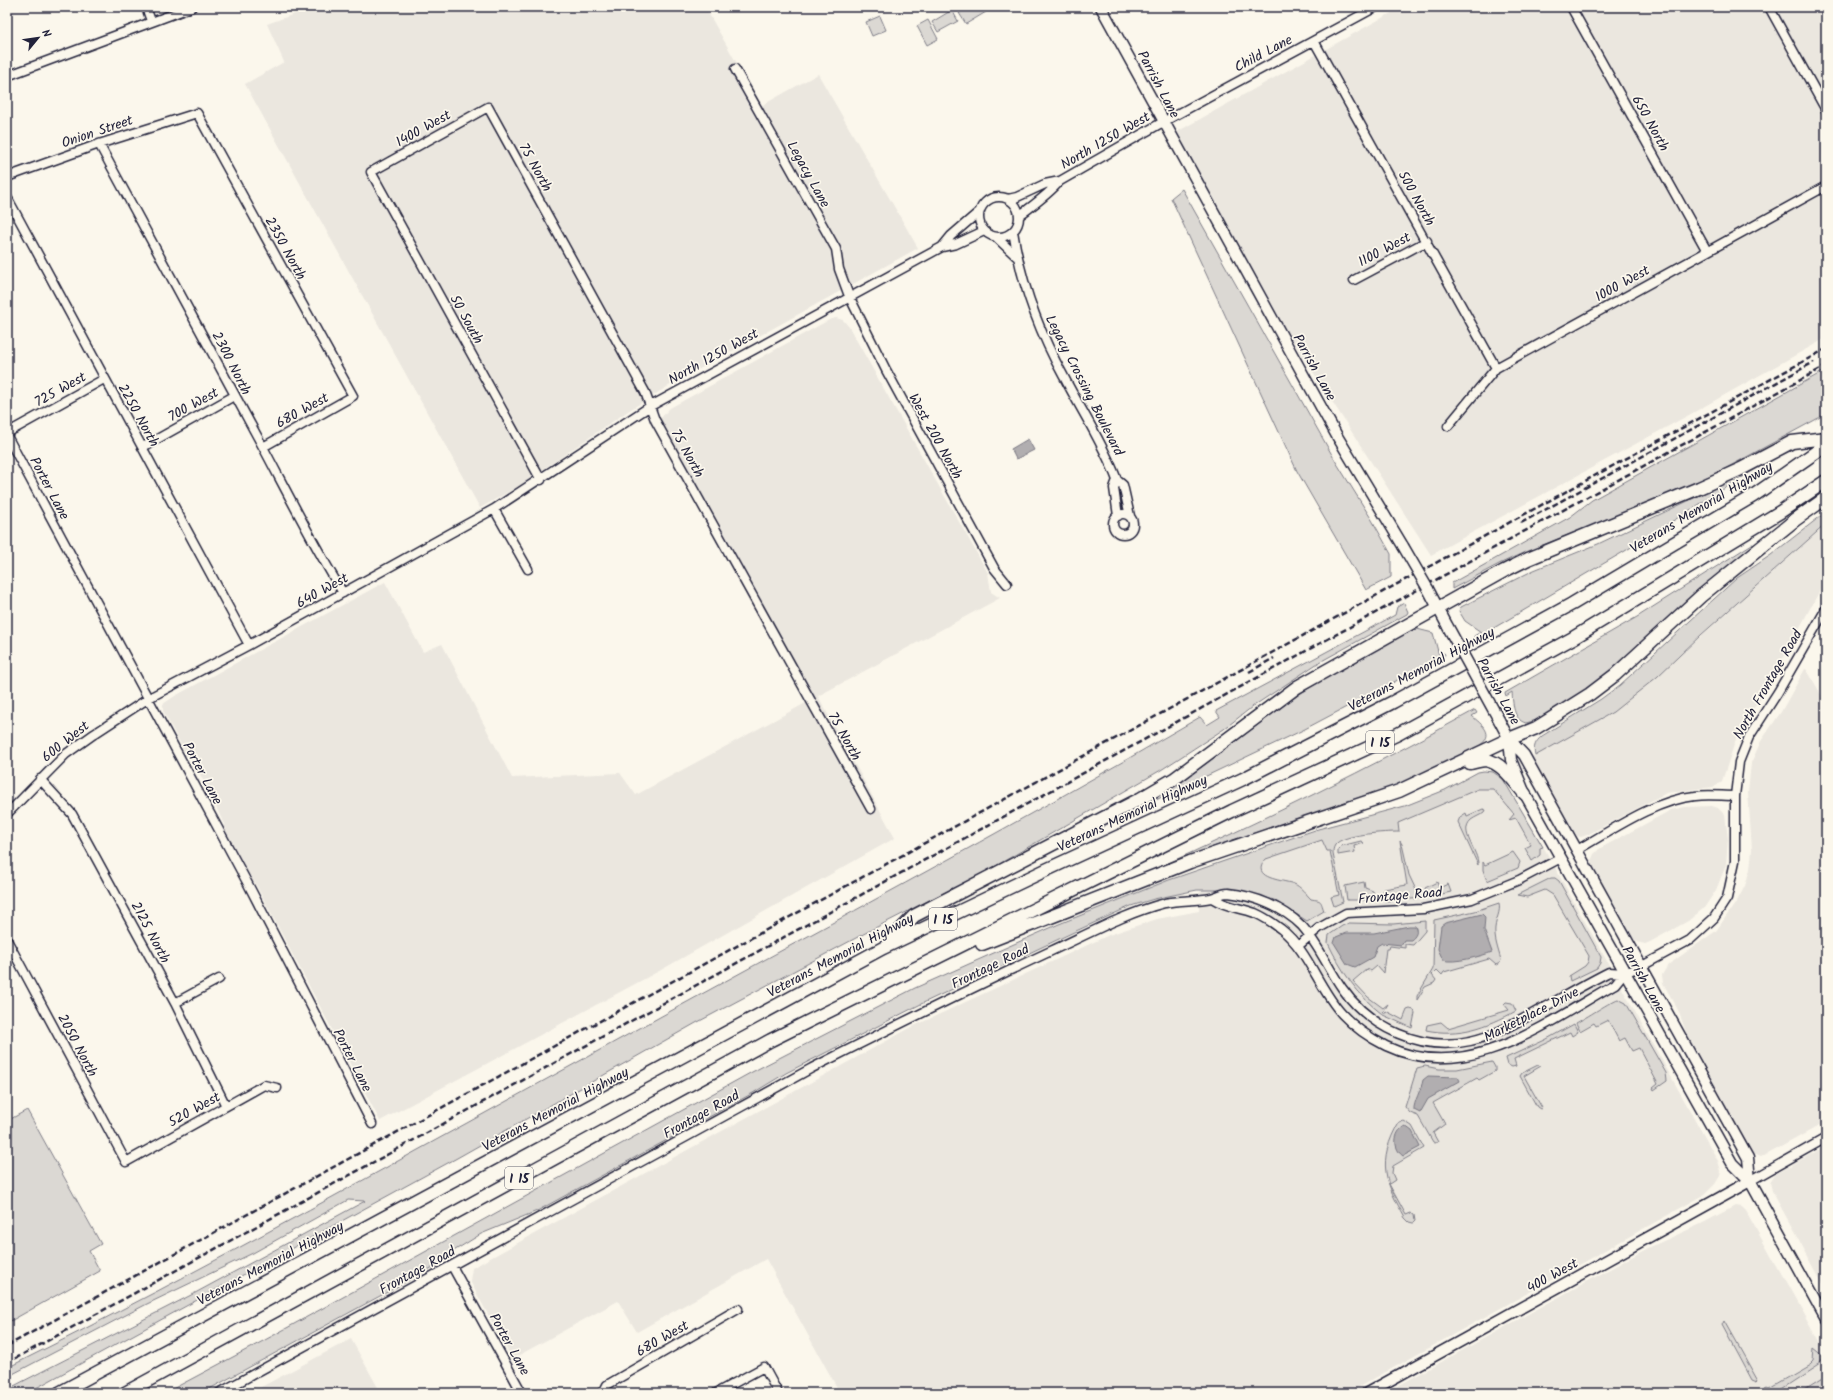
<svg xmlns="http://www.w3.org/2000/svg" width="1833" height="1400" font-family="Kalam,sans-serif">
	<rect width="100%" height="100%" fill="#fbf7ec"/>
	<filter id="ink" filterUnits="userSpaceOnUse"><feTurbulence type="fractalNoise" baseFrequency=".025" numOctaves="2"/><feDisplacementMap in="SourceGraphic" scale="8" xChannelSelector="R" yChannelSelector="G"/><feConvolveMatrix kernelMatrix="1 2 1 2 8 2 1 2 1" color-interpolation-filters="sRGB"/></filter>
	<g filter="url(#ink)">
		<path fill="#ebe7df" d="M314,7h391l56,99 57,-32 100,174 -251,139 -39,24 -109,75 -39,22 -235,-424 39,-22 -17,-38z
			M1388,7h438v331l-137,77 -258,140 -159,-247 -97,-175 216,-120z
			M836,318l7,2 6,7 135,239 4,7 3,19 9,6 -182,98 77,142 -234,132 -281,151 -125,-238 -8,-5 -15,-28 -8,-26 -16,-34 -16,-31 -6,-5 -23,-43v-7l12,-8 210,-114 38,70 19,-8 70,134 108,-5 16,22 179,-97h-2l-153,-276v-3l10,-11 159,-88z
			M1826,524v55l-52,96 -37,61 -15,45 -9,6 -47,6 -79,42 -6,2 -4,-1 -24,-39 -21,-40 78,-43 81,-69z
			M1805,669l2,1 19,33v419l-60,33 -6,2 -7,-3 -3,-4 -59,-105 -13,-35 -15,-27 -1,-8 6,-10 48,-34 21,-30 8,-15 5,-17 2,-19 -4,-58 3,-29 10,-22 20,-29z
			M1484,771l9,1 10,7 26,42 189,340 3,10 -1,5 -5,8 -11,11 -356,198h-508l-74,-134 -129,73 -19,-31 -106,58 -42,-78 2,-13 440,-241 197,-92 48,-16 42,-8 3,-43 116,-39 87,-23 40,-16 33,-18z
			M1712,806l6,2 7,7 3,24 -2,26 -10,25 -12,18 -16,13 -38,21 -5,2 -8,-2 -6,-6 -38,-68 -2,-7 3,-7 5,-5 72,-39 14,-3z
			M1826,1146v143l-54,-98 -2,-9 5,-8z
			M1735,1206l7,1 4,4 80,144v38h-441l263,-145 55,-25z
			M351,1339l30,54h-131z"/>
		<path fill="#dbd8d3" stroke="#7e7d87" d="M970,7h13l3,5 -20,12 -7,-11z
			M952,10l6,11 -20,11 -6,-10z
			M880,16l6,14 -14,6 -6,-14z
			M928,20l10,19 -11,6 -10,-19z
			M1182,189l154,273 36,58 19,34v23l-25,13 -69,-119 -119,-258 -7,-15z
			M1826,370v44l-133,72 -168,66 -26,12 -47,25v-6l118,-66 22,-17z
			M1757,468l-132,83 -150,88 -1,-3 7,-4 -16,-11 -6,-10 2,-4 73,-37 64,-26z
			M1826,512v12l-125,111 -44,42 -44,35 -78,44c-2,-9 0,-14 7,-20l59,-37 19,-14 117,-107 34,-23z
			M1752,544l3,1 -61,51 -92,84 -62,39 -14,4c-13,-3 -13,-20 -14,-31l-6,4 -1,-3 132,-76z
			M1404,603l4,9 -1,2 -89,49 -66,44 -28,22 -63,41 -174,101 -116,59 -175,93 -239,135 -430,235h-20l1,-4 189,-97 168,-91 -17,-1 -95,53 -106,51 -140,73v-9c204,-101 402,-214 602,-323 197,-109 397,-214 591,-328l7,8 13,-8 -4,-6 179,-96 2,-8z
			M1417,629l16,4 6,22 5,-2 1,2 -142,75 -208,99 -2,-2 91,-47 114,-85 35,-22 72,-40z
			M1475,710l2,3 -5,3c10,9 24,18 7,30l-67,34 -196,66 -63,24c109,-49 217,-102 322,-160z
			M1484,771l9,1 10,7 40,68 -3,1v7l-8,6 -7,-13 6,-3 -15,-27 -7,2 5,-6 -21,-25h-15l-80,34 1,9c-13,0 -57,2 -64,13 -2,3 -2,6 -2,9l10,48 -9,4 -3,-9 8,-2 -9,-44h-3l-5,-11 -56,19c-18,20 19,21 28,25 6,2 12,10 17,15 11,2 9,0 13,12l-17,10 -33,-21 -36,-10h-41l-43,9 -23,7 -55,25 -155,73 -135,69 -33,20 -216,118 -56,23 -37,23 -9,9 -233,127h-37l100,-53 487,-268 163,-84 144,-64 110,-44 149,-51 87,-23 40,-16 33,-18z
			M1483,809l3,1 -1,2c-4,3 -10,5 -14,8 -13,12 8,31 7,45l-20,-43 2,-5 6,-4 1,3z
			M1361,841l3,2 -10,3 1,6 -17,3v-6l3,-3z
			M1400,841l2,3 7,31 9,19 6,4 -39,3 -2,-9 1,-3 23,-4z
			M1513,852l7,10 -2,6 -31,13 -4,-11v-8l2,3z
			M1551,878h4l4,3 42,76 -1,6 -3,5 -27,13 -1,-5 16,-10 3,-4 1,-6 -36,-61 -8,-5 -18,7 -10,-2z
			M1364,882l1,6 8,3 2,9h-28l-2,-14z
			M1437,882l2,6 9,-4 3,8 -23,5 -3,-9z
			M1499,903c2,9 -3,15 -4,25 -1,11 3,21 6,32l-1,3 -4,2 -7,-6 -45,13 -2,3 -5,-5 -5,5 4,5 -2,3 -9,4 -8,13v-4l16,-27 1,-49 41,-9z
			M1425,921v10l-12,14 -8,-1v4l-15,-2 -1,3h-3l-3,24 -6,-7 -6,5 -4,-2 -14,12 15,16 15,11 5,-4 -6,10c-25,-19 -41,-44 -54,-71l1,-8 13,-9 7,-3 44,1z
			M1618,999l8,4 40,70 1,8 -13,9 -1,-2 5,-4 -19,-36 -7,3 -7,-13 -6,3 -11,-21 -12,6 -2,-3 -14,8 -4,-8c8,-4 37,-23 42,-24z
			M1506,1002l6,1 4,8c-29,16 -57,26 -90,19l1,-5 14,-3 7,6 61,-18 -5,-6z
			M1410,1009l4,1 1,3 -3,15 -29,-13 3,-4 17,9 4,-10z
			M1574,1024l4,8 -6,4 -2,-4 -56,27 2,7 -4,1 -4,-2 -2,-7 39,-18z
			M1492,1062l3,5v4l-16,9 -2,-2 -44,25 12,21 -12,9 5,9 -3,1 -2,-1 -15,-26 -8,-3 -5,-6 12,-39 8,-2 14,3h18z
			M1538,1065l3,1 -17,10 18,32 -2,1 -3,-2 -17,-31 2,-3z
			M27,1110l74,134 -12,7 11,20 -93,52v-202z
			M1404,1121l8,5 12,22 -31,18 -1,7 3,7 -6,4 17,31 5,-2 3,2 1,6 -2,2 -4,-1 -4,-4c-20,-36 -29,-56 -6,-96z
			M1725,1321l33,59 -1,1 -5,-2 -29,-54z
			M1814,1350l10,8 -4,5 -46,30h-14l1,-3 7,-4 2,1 40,-23 3,-3z
			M1826,1376v17h-27z"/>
		<path fill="#b1aeb0" stroke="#787681" d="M1028,439l6,11 -18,9 -5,-10z
			M1482,914l3,3 -1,13 8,22c-10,4 -39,12 -49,8l-5,-11 3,-23 4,-3z
			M1409,926h6c3,6 1,10 -4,14h-7l-3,5 -19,-2 -5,3 -4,11 -18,10 -8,-3 -13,-21 2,-6 10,-4h28z
			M1428,1076l30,1 2,4 -32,18 -8,14 -6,-3c-1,-7 8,-22 9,-30z
			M1405,1126l7,5 8,16 -17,9c-10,-7 -10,-24 2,-30z"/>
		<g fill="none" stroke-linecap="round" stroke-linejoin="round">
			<defs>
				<path id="minor" d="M146,7l5,14
					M1571,7l136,244
					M1769,7l57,103
					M1314,41l182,327
					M735,69l101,180 3,20 10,27 37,74 108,198 13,16
					M7,76l185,-69
					M99,144c55,100 109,202 164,303 26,49 51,99 80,146
					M7,177l92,-33 98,-31 156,283 -90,51
					M979 217a20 20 0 1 1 40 0a20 20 0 1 1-40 0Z
					M7,197l242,448
					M1008,199l9,-2 28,-13 15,-3 103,-59 213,-115
					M1019,216c14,-11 29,-21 41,-35
					M1013,231c8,52 26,101 51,146 18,35 39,66 53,103l6,5 7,31
					M996,237l20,19
					M942,247l9,-11 29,-25
					M1354,280l73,-39
					M1448,426l48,-58 330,-182
					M7,433l97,-54
					M7,436l241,448 124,240
					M143,447l91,-51
					M541,480l-170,-308 117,-65 157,285 10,28 216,389
					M1117,480l-3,8 4,28
					M494,509l34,60
					M1113 524a10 10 0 1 1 20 0a10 10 0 1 1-20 0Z
					M40,779l32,35 103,189 51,103
					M7,814l59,-60 28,-20 55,-36 100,-53 245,-136 155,-102 293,-160 14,-3 28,-13
					M1577,850c35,-20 78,-50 118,-54 13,-2 27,0 40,0
					M1212,898c16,10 27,9 43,15 9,4 18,10 26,16 28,22 37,59 61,85 13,14 28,24 44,32 82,39 160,-23 229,-62l9,-11
					M7,940l119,222 138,-77 13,3
					M1298,946l21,-18 27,-15 77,-4 49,-10 47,-19 42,-22
					M175,1003l44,-24
					M1750,1181l76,-43
					M452,1266l70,127
					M219,1393l593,-325c79,-40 159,-80 239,-117 37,-17 75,-38 114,-48 15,-3 31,-2 46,-5 6,-1 10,-5 17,-5 27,3 55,14 74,33 16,18 26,42 40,62 28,40 79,64 128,53 23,-5 42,-16 62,-27 26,-14 51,-29 77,-42l15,1 18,-7 48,-26 24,-22 13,-20 8,-37v-65l4,-34 10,-25 29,-45 48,-83
					M603,1393l4,-8 131,-76
					M716,1393l48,-26 14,26"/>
				<path id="major" d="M1101,7l236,429 66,110
					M1428,589l20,38
					M1499,720l10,19 15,16 224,403 2,23
					M1509,739l2,21 14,34 207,369 18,18 76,138
					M1367,1393l383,-212"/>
				<path id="highway" d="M1470,763c5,-1 11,-3 16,-3 17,3 28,22 39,34
					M889,942l25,-26 226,-117 34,-20 123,-92 207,-116 24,-12 171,-71 42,-19 51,-27 34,-4
					M982,944l208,-82 209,-71 110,-52 27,-11 54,-34 25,-19 86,-79 94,-76 31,-22
					M59,1393l824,-445 163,-78 197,-91 150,-77 179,-98 181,-108 73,-51
					M125,1393l646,-353 461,-229 166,-77 175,-96 207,-126 46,-31"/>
			</defs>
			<use href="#minor" stroke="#22223b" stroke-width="11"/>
			<use href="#major" stroke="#22223b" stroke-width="13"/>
			<use href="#highway" stroke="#22223b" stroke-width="15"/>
			<use href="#minor" stroke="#fbf7ec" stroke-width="8"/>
			<use href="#major" stroke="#fbf7ec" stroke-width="10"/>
			<use href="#highway" stroke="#fbf7ec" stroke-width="12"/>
			<path stroke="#22223b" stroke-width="2.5" stroke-dasharray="6 3" stroke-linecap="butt" d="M1521,523l293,-161
				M1249,672l25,-14
				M7,1346l1819,-997
				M7,1363l1819,-997"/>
			<defs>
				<path id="major-bridge" d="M1403,546l25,43
					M1448,627l51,93"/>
			</defs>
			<use href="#major-bridge" stroke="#22223b" stroke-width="13" stroke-linecap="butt"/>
			<use href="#major-bridge" stroke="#fbf7ec" stroke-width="10"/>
		</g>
	</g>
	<g text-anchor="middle" stroke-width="3.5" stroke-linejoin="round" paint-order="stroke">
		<g fill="#fbf7ec" stroke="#636270" stroke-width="1">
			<rect x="1366" y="731" width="28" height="22" rx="3"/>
			<rect x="929" y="908" width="28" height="22" rx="3"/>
			<rect x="505" y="1167" width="28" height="22" rx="3"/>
		</g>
		<g font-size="13" font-weight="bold" fill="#22223b">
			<text x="1380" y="747">I 15</text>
			<text x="943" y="924">I 15</text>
			<text x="519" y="1183">I 15</text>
		</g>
		<g font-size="14" fill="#22223b" stroke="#fbf7ec">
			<text transform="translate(1263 53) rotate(-28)" y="5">Child Lane</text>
			<text transform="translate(1159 84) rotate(62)" y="5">Parrish Lane</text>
			<text transform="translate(1651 123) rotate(61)" y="5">650 North</text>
			<text transform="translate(423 128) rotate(-29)" y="5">1400 West</text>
			<text transform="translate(97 131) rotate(-19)" y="5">Onion Street</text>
			<text transform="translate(1105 140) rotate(-30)" y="5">North 1250 West</text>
			<text transform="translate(536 167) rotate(61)" y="5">75 North</text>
			<text transform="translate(809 174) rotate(61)" y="5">Legacy Lane</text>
			<text transform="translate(1417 198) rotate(61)" y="5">500 North</text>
			<text transform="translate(286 248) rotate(61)" y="5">2350 North</text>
			<text transform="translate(1384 249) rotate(-28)" y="5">1100 West</text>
			<text transform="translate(1622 283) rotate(-29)" y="5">1000 West</text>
			<text transform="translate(467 319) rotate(61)" y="5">50 South</text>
			<text transform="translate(713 356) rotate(-29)" y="5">North 1250 West</text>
			<text transform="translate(232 363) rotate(63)" y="5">2300 North</text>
			<text transform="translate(1315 367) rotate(61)" y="5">Parrish Lane</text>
			<text transform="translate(1085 385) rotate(63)" y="5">Legacy Crossing Boulevard</text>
			<text transform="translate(60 389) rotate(-29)" y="5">725 West</text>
			<text transform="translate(193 404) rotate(-29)" y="5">700 West</text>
			<text transform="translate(302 410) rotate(-29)" y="5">680 West</text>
			<text transform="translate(139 415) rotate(61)" y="5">2250 North</text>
			<text transform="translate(936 436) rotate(61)" y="5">West 200 North</text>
			<text transform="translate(688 453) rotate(61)" y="5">75 North</text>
			<text transform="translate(50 488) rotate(62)" y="5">Porter Lane</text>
			<text transform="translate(1701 507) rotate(-31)" y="5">Veterans Memorial Highway</text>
			<text transform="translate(322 590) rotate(-29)" y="5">640 West</text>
			<text transform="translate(1421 669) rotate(-28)" y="5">Veterans Memorial Highway</text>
			<text transform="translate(1767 684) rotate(-60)" y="5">North Frontage Road</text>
			<text transform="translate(1499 691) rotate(61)" y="5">Parrish Lane</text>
			<text transform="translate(845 736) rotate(61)" y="5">75 North</text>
			<text transform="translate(65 741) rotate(-39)" y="5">600 West</text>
			<text transform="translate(203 773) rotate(62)" y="5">Porter Lane</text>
			<text transform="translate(1132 813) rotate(-25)" y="5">Veterans Memorial Highway</text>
			<text transform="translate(1400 895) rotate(-5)" y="5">Frontage Road</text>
			<text transform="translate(151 932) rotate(62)" y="5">2125 North</text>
			<text transform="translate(840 955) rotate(-28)" y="5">Veterans Memorial Highway</text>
			<text transform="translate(990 966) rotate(-26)" y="5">Frontage Road</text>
			<text transform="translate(1644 979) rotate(61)" y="5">Parrish Lane</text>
			<text transform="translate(1531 1014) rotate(-27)" y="5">Marketplace Drive</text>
			<text transform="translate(78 1045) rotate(62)" y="5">2050 North</text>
			<text transform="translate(353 1060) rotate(63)" y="5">Porter Lane</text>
			<text transform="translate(194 1109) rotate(-29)" y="5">520 West</text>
			<text transform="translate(555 1109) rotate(-28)" y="5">Veterans Memorial Highway</text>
			<text transform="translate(701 1114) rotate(-29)" y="5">Frontage Road</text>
			<text transform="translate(270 1263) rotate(-28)" y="5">Veterans Memorial Highway</text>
			<text transform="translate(417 1270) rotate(-29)" y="5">Frontage Road</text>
			<text transform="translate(1552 1275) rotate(-29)" y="5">400 West</text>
			<text transform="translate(662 1338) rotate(-30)" y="5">680 West</text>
			<text transform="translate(510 1344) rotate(61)" y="5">Porter Lane</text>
		</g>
	</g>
	<rect width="1833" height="1400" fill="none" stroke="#fbf7ec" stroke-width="24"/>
	<rect x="12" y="12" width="1809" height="1376" fill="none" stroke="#22223b" stroke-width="1.5" filter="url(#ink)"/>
	<g transform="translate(38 38) rotate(61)" stroke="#fbf7ec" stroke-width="3" paint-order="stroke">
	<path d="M0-3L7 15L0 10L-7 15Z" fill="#22223b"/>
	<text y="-6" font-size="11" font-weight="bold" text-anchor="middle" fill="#22223b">N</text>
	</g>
</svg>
